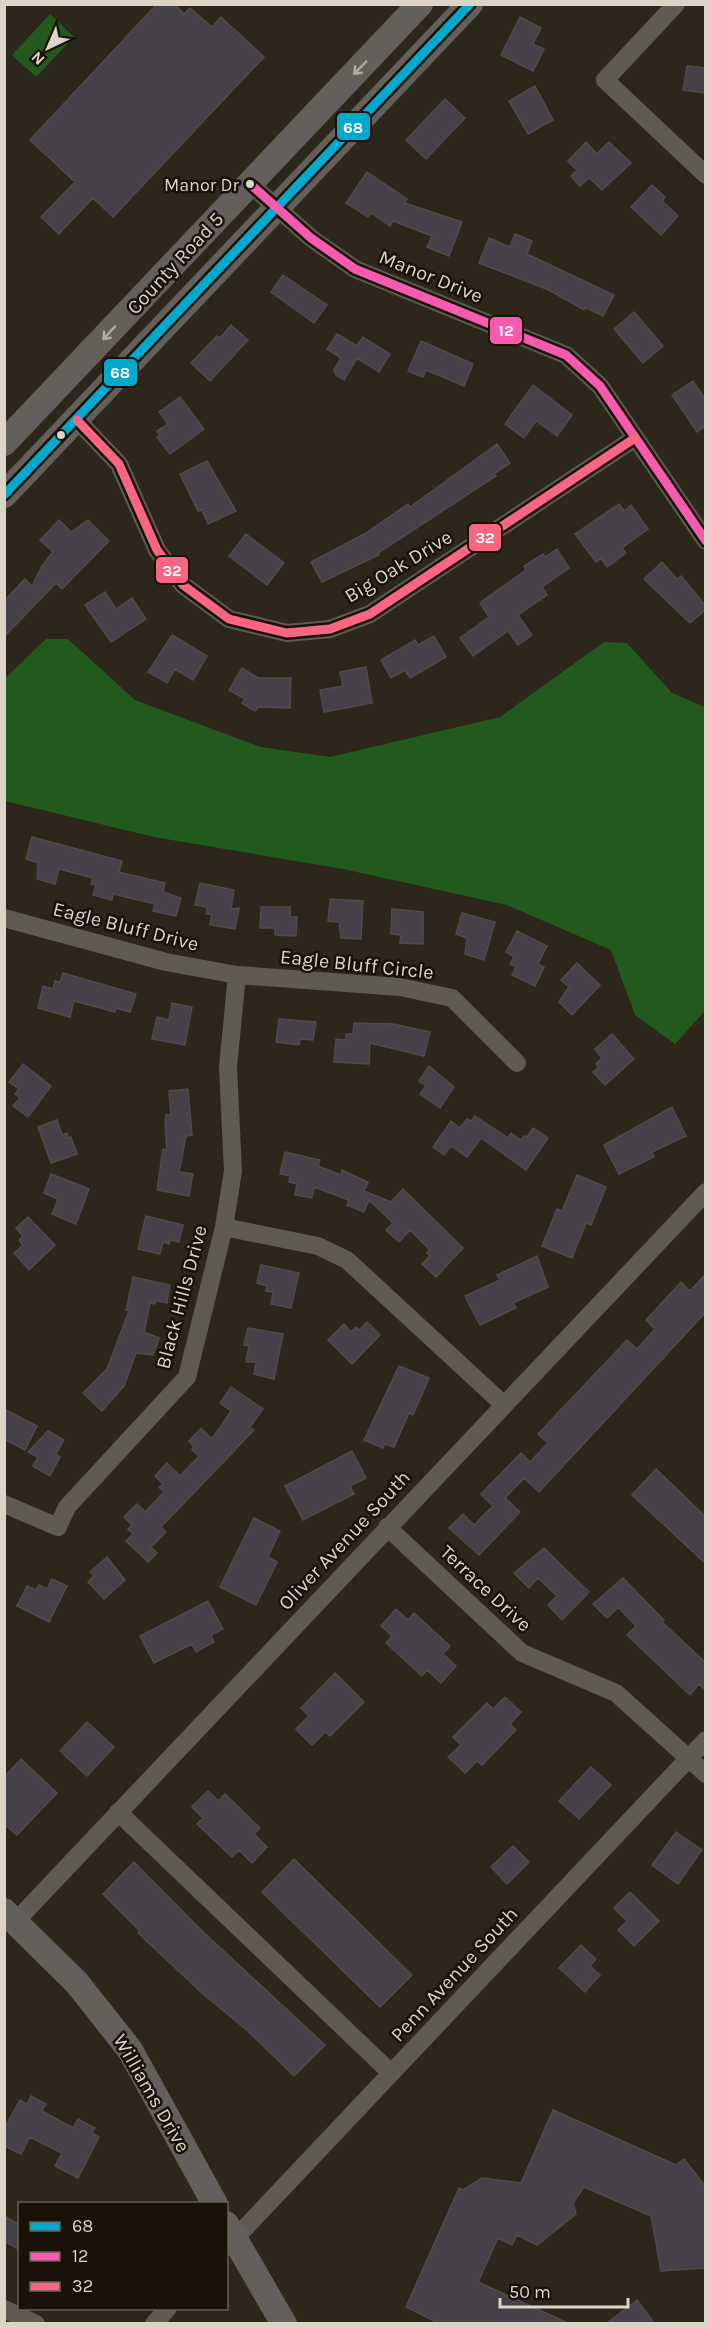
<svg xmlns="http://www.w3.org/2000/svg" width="710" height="2328" font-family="Karla,sans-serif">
	<rect width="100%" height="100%" fill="#2d261b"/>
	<path fill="#225a1d" d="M50,14l24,23 -38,40 -24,-22z
		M46,639h22l67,61 126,47 69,10 170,-40 104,-75 23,1 45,50 33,14v304l-30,33 -40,-29 -24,-65 -104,-45 -164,-36 -189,-32 -149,-36v-123z"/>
	<path fill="#464048" stroke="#4e4b4a" stroke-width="1.5" d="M157,4h17l10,10 6,-6 22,19 9,-10 43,40 -151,160 -20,-19 -34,36 -18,-17 34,-35 -45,-42z
		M520,17l21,11 -8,16 11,5 -11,22 -32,-16z
		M687,66l18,2v25l-22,-3z
		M535,86l18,34 -25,14 -19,-33z
		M445,99l20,19 -39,41 -20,-19z
		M586,142l11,12 12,-12 22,21 -29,27 -13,-12 -9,8 -9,-10 6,-6 -9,-9z
		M367,172l40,27 -2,4 57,19 -13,34 -22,-9 5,-11 -39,-15 -3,5 -19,-13 -3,4 -22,-14z
		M652,185l13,12 -3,4 16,15 -17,19 -30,-28z
		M515,234l17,7 -5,13 87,41 -11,21 -18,-9 -1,3 -35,-20 -70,-27 10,-25 21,9z
		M283,275l44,30 -13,18 -43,-31z
		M634,312l29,34 -20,17 -29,-34z
		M231,325l17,15 -38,41 -19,-18 26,-27 3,2z
		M337,334l20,12 6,-9 27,17 -11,18 -22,-14 -13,22 -8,-5 -2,-5 7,-12 -14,-9z
		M421,341l52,23 -9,22 -38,-16 -3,7 -15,-6z
		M693,381l12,18v27l-8,6 -25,-37z
		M533,385l39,30 -15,21 -21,-15 -12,17 -19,-14z
		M180,397l24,32 -34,25 -13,-17 3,-2 -3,-4 11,-7 -9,-12z
		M497,444l13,19 -16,11 2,2 -118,77 1,2 -57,27 -11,-20 55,-29 42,-29 2,3z
		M207,461l29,50 -28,13 -6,-14 -4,1 -18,-37z
		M619,504l5,7 7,-6 17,24 -26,19 4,5 -19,14 -6,-9 -5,4 -21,-28z
		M59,520l12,12 17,-12 21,21 -47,48 -6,-6 -52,54v-36l21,-22 7,7 10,-20 11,-14 -13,-12z
		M246,534l38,29 -17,22 -38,-29z
		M557,549l12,19 -27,19 5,8 -29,20 14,20 -14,10 -10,-14 -35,25 -13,-18 29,-21 -9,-14 46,-33 -2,-4 19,-12 2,3z
		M662,562l15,17 4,-3 24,29v5l-15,13 -46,-44z
		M105,592l11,17 16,-11 14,21 -35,23 -26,-37z
		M172,635l35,21 -14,24 -18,-11 -8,14 -19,-11z
		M434,636l12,21 -36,21 -5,-8 -14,8 -10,-18 34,-20 3,5z
		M366,667l6,36 -48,9 -4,-22 23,-4 -3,-14z
		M242,668l16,10h33l-1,30 -32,-1 -3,4 -13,-8 3,-4 -16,-9z
		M32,837l90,24 -3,11 46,11 -2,9 18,6 -5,18 -23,-5 2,-7 -42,-10 -1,6 -19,-5 3,-10 -5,-1 2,-6 -34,-9 -4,15 -18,-5 1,-16 -12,-4z
		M200,883l34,7 -3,19 8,-1 -4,21 -25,-4 2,-11h-6l1,-7 -12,-2z
		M330,899l33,2 -2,38 -20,-1 -2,-16 -11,-1z
		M261,907h29v10h7l-1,19 -21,-1v-7h-15z
		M392,909l31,3v32l-23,-1 1,-8 -10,-1z
		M462,913l33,9 -11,38 -19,-6 2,-16 -11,-4z
		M517,931l30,15 -9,18 6,3 -9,19 -23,-11 4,-8 -6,-3 4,-7 -8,-5z
		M577,963l23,22 -28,30 -13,-13 10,-15 -8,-7z
		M63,973l73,21 -6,18 -14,-4 -1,4 -41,-11 -4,16 -32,-9 5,-22 10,3 2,-8 5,1z
		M172,1003l20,4 -7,38 -33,-6 5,-22 12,3z
		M279,1019l37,3 -3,18 -13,-1 -1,6 -23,-3z
		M354,1023l39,1 37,8 -6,24 -54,-13 -1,21 -35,-2 2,-23 10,1v-6h7z
		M612,1034l22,25 -29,26 -12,-13 6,-5 -3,-3 6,-6 -7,-9z
		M23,1064l28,22 -23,31 -15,-11 7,-8 -5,-4 4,-5 -10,-7z
		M429,1066l25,21 -14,21 -20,-14 6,-8 -7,-5z
		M188,1089l4,46 -6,1 -7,36 14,2 -4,22 -32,-6 6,-41 4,1 -2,-28 1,-7h5l-2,-24z
		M672,1107l14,29 -34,16 2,5 -35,17 -15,-29z
		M475,1116l33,22 3,-5 10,7 3,-4 3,1 6,-9 15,10 -22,32 -45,-32 -14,19 -16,-11 -7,9 -11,-8 18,-26 9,7 7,-9 4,2z
		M57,1120l5,15 5,-2 1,5 3,-1 6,17 -26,9 -13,-36z
		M285,1152l35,8 -2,6 23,9 1,-5 26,12 -4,9 27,11 12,-13 60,59 -27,29 -14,-13 8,-8 -3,-3 3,-3 -20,-20 -11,12 -13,-12 7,-7 -24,-23 -5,12 -17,-7 2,-5 -35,-13 -2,11 -17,-3 2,-11 -8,-2 1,-6 -10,-2z
		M51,1174l38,15 -13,35 -24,-10 6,-15 -14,-6z
		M577,1175l29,12 -15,38 -5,-2 -14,35 -30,-12 15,-37 5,2z
		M146,1216l37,9 -4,17 -9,-2 -1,4 -6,-2 -3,12 -22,-5z
		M28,1217l27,28 -26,25 -15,-17 9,-8 -4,-5 4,-4 -7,-8z
		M537,1256l11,31 -35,16 3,5 -36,17 -15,-29 35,-16 -3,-5z
		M261,1265l38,8 -8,35 -20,-4 2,-12 -7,-1 1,-5 -10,-3z
		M705,1275v38l-166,179 -15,-14 -19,20 15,14 -41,43 -30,-27 14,-14 11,11 19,-19 -12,-12 40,-41 9,9 18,-19 -10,-9 89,-94 10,9 18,-20 -9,-9 35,-38 9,9z
		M133,1277l37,8 -3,18 -11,-2 -1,3 -5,-1 -6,29 15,6 -6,17 -17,-2 -12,33 -22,25 -19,-18 24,-24 22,-58 -3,-1z
		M367,1322l13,13 -28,29 -24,-24 16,-16 7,8 5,-5 3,3z
		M248,1328l35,6 -9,45 -20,-5 2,-12h-10l3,-16 -5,-1z
		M399,1366l30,12 -16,37 -4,-2 -15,34 -9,-3 -2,4 -19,-8z
		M231,1387l32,22 -13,18 4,3 -93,97 5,5 -15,15 6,6 -9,9 -22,-21 7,-7 -5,-5 4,-4 -8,-8 13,-13 8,8 19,-20 -5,-5 4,-3 -8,-8 12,-13 13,13 19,-20 -7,-7 2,-2 -5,-6 12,-13 11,11 19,-28 -11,-8z
		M4,1409l33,17 -12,24 -21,-11z
		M48,1431l16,9 -8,14 4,3 -10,19 -17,-10 5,-9 -10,-5z
		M352,1451l14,27 -16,8 4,8 -51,26 -18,-34z
		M656,1469l49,47v47l-73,-68z
		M254,1518l26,13 -12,26 9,5 -21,43 -36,-18z
		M544,1548l45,44 -27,28 -14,-15 9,-9 -19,-18 -9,10 -15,-15z
		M107,1557l18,23 -21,19 -16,-17 6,-6 -4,-4z
		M623,1578l41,42 -2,2 43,40v28l-6,-6 -9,11 -63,-60 9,-9 -18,-19 -11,11 -14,-14z
		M52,1579l15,7 -18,36 -32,-16 10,-20 9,4 3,-5 8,4z
		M208,1601l15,28 -12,6 3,7 -18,10 -4,-8 -38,19 -14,-27z
		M396,1609l12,11 6,-7 36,33 -7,8 13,12 -15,17 -14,-13 -5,6 -36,-33 6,-7 -11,-10z
		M335,1673l29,29 -34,34 -5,-4 -13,13 -16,-16 13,-13 -8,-8z
		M505,1697l16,15 -11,12 6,6 -34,35 -5,-4 -12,12 -17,-16 13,-12 -8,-8 34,-34 6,6z
		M87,1722l27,25 -27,29 -27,-25z
		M21,1759l36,34 -40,42 -13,-11v-47z
		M591,1767l20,18 -32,34 -20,-18z
		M208,1791l10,10 7,-7 35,34 -6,6 13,13 -15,16 -13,-13 -7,7 -35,-33 6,-6 -11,-11z
		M676,1832l26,18 -24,34 -26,-19z
		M513,1846l16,16 -22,22 -16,-17z
		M294,1859l118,116 -32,32 -118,-115z
		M134,1862l66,67 125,116 -31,31 -45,-44 -47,-39 -64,-60 2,-2 -37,-37z
		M630,1892l29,29 -25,25 -16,-16 9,-9 -13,-13z
		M581,1945l15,14 -6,7 10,9 -15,17 -26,-24z
		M31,2096l15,8 -4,7 31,17 5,-9 17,9 -3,5 7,4 -21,41 -23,-12 7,-13 -32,-16 -9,17 -17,-8v-17l16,-29 7,4z
		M553,2110l123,55 8,-6 21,27v82l-44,3 -10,-55 -67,-29 -11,16 3,11 -39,31 -20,-10 -5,10 -14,-7 -20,44 92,42h-130l-34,-17 53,-119 4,2 19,-12 39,5z
		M4,2216l16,9v25l-16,-9z
		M637,2300l18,24h-49z"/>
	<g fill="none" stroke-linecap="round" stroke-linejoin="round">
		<path stroke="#605b52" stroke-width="18" d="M676,4l-71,76 101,95
			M250,184l61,54 44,31 211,86 34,31 106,155
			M77,420l42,44 38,86 26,35 46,34 58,14 43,-4 40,-15 265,-176
			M4,918l162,44 71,13 163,12 52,11 65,65
			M224,1227l94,19 29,14 156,144
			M4,1504l54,23 9,-20 120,-130 37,-150 9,-56 -5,-104 9,-92
			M387,1527l135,126 94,40 90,81
			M118,1812l273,261
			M16,1921l690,-729
			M227,2247l479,-507
			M4,2309l32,15
			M154,2324l14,-16"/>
		<path stroke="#63605c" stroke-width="26" d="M4,443l416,-439
			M4,495l466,-491
			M4,1911l73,72 53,67 85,154
			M226,2224l58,100"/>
		<defs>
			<path id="bus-1" d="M4,495l466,-491"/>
			<path id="bus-2" d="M250,184l61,54 44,31 211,86 34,31 106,155"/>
			<path id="bus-3" d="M77,420l42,44 38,86 26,35 46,34 58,14 43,-4 40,-15 265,-176"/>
		</defs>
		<use href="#bus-1" stroke="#181209" stroke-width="14"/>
		<use href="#bus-2" stroke="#181209" stroke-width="14"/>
		<use href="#bus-3" stroke="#181209" stroke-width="14"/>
		<use href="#bus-1" stroke="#00a9ce" stroke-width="9"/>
		<use href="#bus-2" stroke="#f75aaf" stroke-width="9"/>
		<use href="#bus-3" stroke="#fa6682" stroke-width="9"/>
	</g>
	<defs><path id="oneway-shaft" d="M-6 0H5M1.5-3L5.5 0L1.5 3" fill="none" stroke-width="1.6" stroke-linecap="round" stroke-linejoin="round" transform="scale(1.5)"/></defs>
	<g stroke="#b2aba2">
		<use href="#oneway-shaft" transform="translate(360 68) rotate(134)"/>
		<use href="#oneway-shaft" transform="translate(109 333) rotate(133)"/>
	</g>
	<g fill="#dcd4c7" stroke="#181209" stroke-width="2">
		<circle cx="250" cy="184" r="5"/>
		<circle cx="61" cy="435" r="5"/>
	</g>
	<g text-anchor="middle" stroke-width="5" stroke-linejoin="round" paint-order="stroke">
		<g font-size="18" fill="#dcd4c7" stroke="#181209" text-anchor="end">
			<text x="239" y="191">Manor Dr</text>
		</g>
		<g font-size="20" fill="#dcd4c7" stroke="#181209">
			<text transform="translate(175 263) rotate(-47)" y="7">County Road 5</text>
			<text transform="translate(431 276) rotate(22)" y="7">Manor Drive</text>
			<text transform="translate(398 566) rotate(-31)" y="7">Big Oak Drive</text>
			<text transform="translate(126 926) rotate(14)" y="7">Eagle Bluff Drive</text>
			<text transform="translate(357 964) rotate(6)" y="7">Eagle Bluff Circle</text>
			<text transform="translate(181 1297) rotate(-75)" y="7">Black Hills Drive</text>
			<text transform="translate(344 1540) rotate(-47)" y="7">Oliver Avenue South</text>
			<text transform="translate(486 1588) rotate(43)" y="7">Terrace Drive</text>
			<text transform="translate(454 1974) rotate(-47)" y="7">Penn Avenue South</text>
			<text transform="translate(152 2093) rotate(60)" y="7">Williams Drive</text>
		</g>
	</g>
	<g stroke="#181209" stroke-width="2">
		<rect x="336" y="112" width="35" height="29" rx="6" fill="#00a9ce"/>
		<rect x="489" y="316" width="34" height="29" rx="6" fill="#f75aaf"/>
		<rect x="103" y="358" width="35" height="29" rx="6" fill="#00a9ce"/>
		<rect x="468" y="523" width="34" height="29" rx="6" fill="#fa6682"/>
		<rect x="155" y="556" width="34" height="28" rx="6" fill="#fa6682"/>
	</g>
	<g font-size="16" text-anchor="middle" font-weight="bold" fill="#fff">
		<text x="353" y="133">68</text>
		<text x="506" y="336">12</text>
		<text x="120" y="378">68</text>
		<text x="485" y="543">32</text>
		<text x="172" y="576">32</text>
	</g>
	<rect width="710" height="2328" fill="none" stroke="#dcd4c7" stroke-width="12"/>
	<rect x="18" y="2202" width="210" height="108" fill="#181209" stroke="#666055" stroke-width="1.5"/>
	<rect x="30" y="2222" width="30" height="9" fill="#00a9ce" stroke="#666055" stroke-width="1.5"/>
	<text x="72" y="2232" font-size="18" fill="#dcd4c7">68</text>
	<rect x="30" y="2252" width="30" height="9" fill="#f75aaf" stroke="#666055" stroke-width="1.5"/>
	<text x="72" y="2262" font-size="18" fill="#dcd4c7">12</text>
	<rect x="30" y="2282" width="30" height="9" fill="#fa6682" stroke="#666055" stroke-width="1.5"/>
	<text x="72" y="2292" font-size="18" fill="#dcd4c7">32</text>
	<g transform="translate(48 48) rotate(224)" stroke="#181209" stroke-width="4.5" paint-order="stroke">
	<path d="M0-4.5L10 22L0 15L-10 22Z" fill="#dcd4c7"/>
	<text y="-9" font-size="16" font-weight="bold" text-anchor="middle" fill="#dcd4c7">N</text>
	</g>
	<path d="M500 2298v9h128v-9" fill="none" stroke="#dcd4c7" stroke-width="3"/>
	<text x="509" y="2298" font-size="18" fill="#dcd4c7" stroke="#181209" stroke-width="4.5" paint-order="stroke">50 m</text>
</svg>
